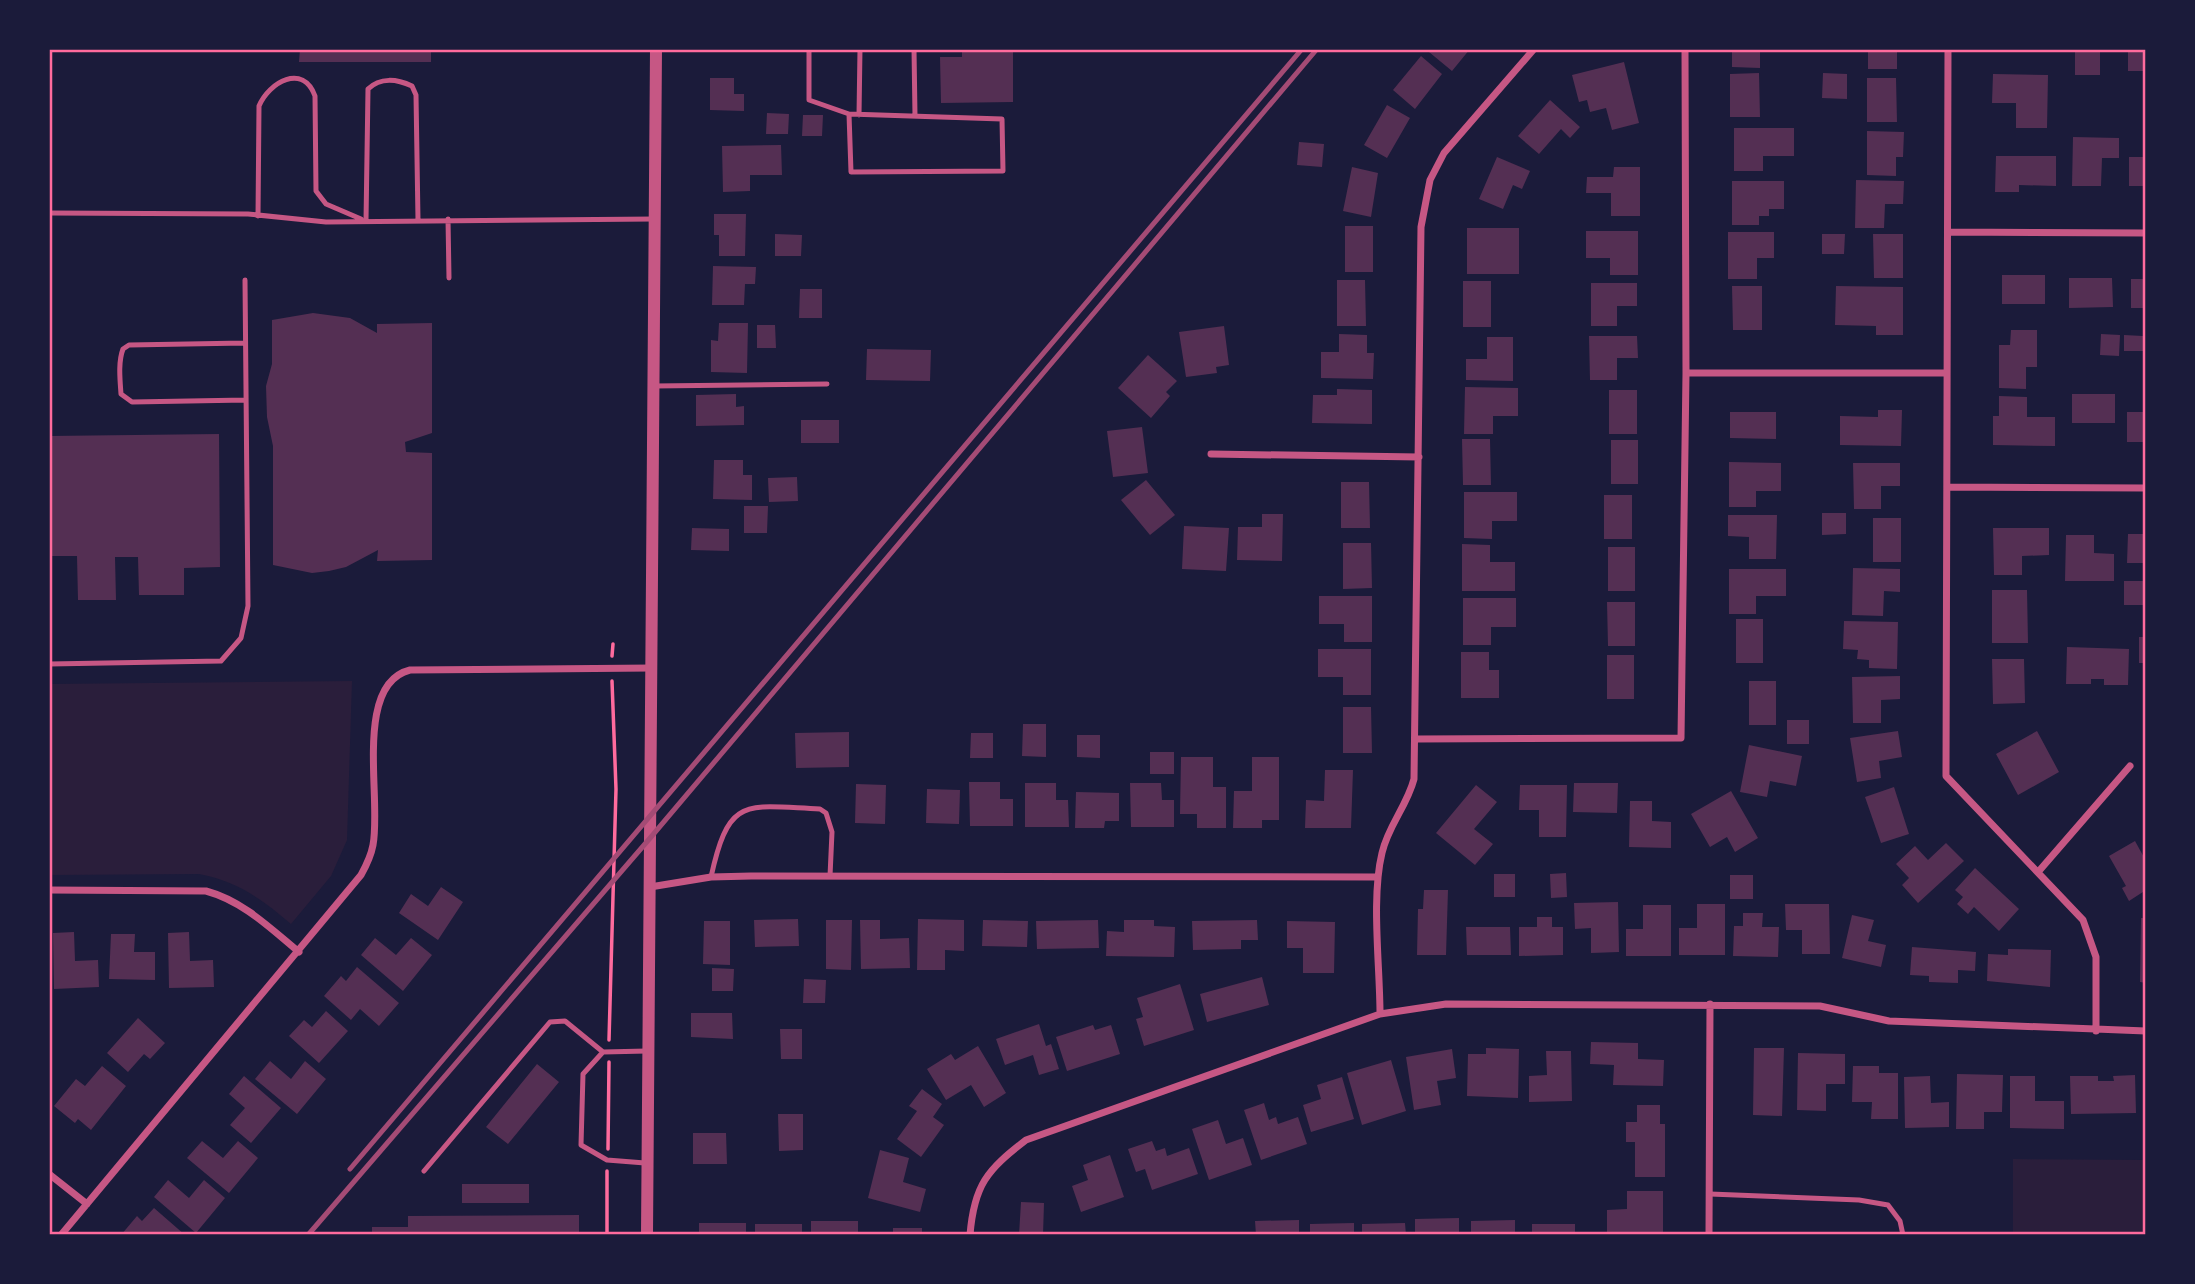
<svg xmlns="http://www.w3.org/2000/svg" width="2195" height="1284" font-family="'Space Grotesk',sans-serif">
	<rect width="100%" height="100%" fill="#1b1b3a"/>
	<path fill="#2a1e3b" d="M352,681l-5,159 -16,36 -40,48c-29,-25 -54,-43 -92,-50l-150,1v-191z
		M2013,1159l133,1v75h-133z"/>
	<path fill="#542f53" d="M300,49h131v13h-132z
		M962,49h51v53l-72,1 -1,-46h22z
		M1431,49h39l-18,22 -23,-19z
		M1732,49h28v19l-28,-1z
		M1868,49h29v20h-29z
		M2075,49h25v26h-25z
		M2128,49h18v22h-18z
		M1421,56l21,18 -27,35 -22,-19z
		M1624,62l15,61 -27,7 -6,-22 -16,4 -3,-12 -8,2 -7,-27z
		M1759,73l1,44h-30v-43z
		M1823,73l24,1v25l-25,-1z
		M1993,74l55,1 -1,53h-31v-25h-24z
		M710,78h24v16h10v17l-34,-1z
		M1867,78h29l1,44h-30z
		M1550,100l30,27 -10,11 -9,-9 -22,25 -21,-18z
		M1387,105l23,13 -23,40 -23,-13z
		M767,113l22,1 -1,20h-22z
		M803,115h20l-1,21h-20z
		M1734,128h60v28h-31v15h-29z
		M1867,131l37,1 -1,25h-7v19l-29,-1z
		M2073,137l46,1v20h-17l-1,28h-29z
		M1299,142l25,2 -2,23 -25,-2z
		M781,145l1,30h-32v16l-27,1 -1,-46z
		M1996,156h60v30l-37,-1v7h-24z
		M1497,157l33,14 -8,18 -9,-4 -10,24 -24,-10z
		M2129,157h17v29h-17z
		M1352,167l26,6 -7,44 -28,-6z
		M1614,167h26v49h-29v-23h-25l1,-16h26z
		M1856,180l48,1 -1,23h-18l-1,24h-29z
		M1732,181h52v28h-15v7h-10v9h-27z
		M714,214h32l-1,42h-26v-21h-5z
		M1345,226h28v46h-28z
		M1467,228h52v46h-52z
		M1586,231h52v44h-28v-17h-24z
		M1728,232h46v26h-17v21h-29z
		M775,234l27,1 -1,21h-26z
		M1822,234h23l-1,20h-22z
		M1873,234h30v44h-29z
		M713,266l43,1 -1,17h-10l-1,21h-32z
		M2002,275h43v29h-43z
		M2069,278h43l1,29 -44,1z
		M2131,279h15v29h-15z
		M1337,280h28l1,46h-29z
		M1463,281h28v46h-28z
		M1591,283h46v23h-20v20h-26z
		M1732,286h30v44h-29z
		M1836,286l67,1v48h-27v-9l-41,-1z
		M800,289h22v29h-23z
		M313,313l37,5 27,15v-9l55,-1v110l-27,9 1,10 26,1v107l-55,1 1,-11 -32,17 -17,4 -17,2 -39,-8v-119l-6,-29 -1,-31 6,-22v-44z
		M719,323h29l-1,50 -36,-1v-32l7,1z
		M757,325h18l1,23h-19z
		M1224,326l5,39 -13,2 1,6 -31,4 -7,-45z
		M2011,330h26v37h-11v22l-27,-1v-43h11z
		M1339,334l28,1v18h7l-1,26 -52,-1v-26h18z
		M2101,334l19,1 -1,21 -19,-1z
		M2124,335l19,1v15h-19z
		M1589,336h48l1,22h-21v22h-27z
		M1487,337h26v44l-47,-1v-21h21z
		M867,349l64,1 -1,31 -64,-1z
		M1148,355l29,26 -11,11 4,4 -19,22 -33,-30z
		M1465,387l53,1v28h-25v18h-29z
		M1337,389l35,1v34l-60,-1 1,-28h24z
		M1609,390h28v44h-28z
		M736,394v13l8,-1v19l-48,1v-31z
		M2072,394h43v29h-43z
		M1999,396l28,1v20h28v29l-62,-1v-29h6z
		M1878,410h24l-1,36 -61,-1v-29l38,1z
		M1730,412h46v27l-46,-1z
		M2127,412h19v30h-19z
		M801,420h38v23h-38z
		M1142,427l6,46 -35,4 -6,-46z
		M219,434l1,133 -36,1v27h-45l-1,-38h-23l1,43h-38l-1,-44h-28v-120z
		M1462,439h28l1,46h-28z
		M1611,440h27v44h-27z
		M714,460h29v15h9v25l-39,-1z
		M1729,462l52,1v28h-25v16h-27z
		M1853,463h47v23h-19v23h-27z
		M797,477l1,24 -29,1 -1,-24z
		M1146,480l29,35 -25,20 -29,-35z
		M1341,482h28l1,46h-29z
		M1464,492h53v29h-25v18l-28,-1z
		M1604,495h28v44h-28z
		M744,506h24l-1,27h-23z
		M1822,513h24v21l-24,1z
		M1262,514h21l-1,47 -45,-1 1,-33h24z
		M1728,515h49l-1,44h-27v-22l-21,-1z
		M1873,518h28v44h-28z
		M1184,526l45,2 -3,43 -44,-2z
		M692,528l37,1v22l-38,-1z
		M1993,528h56v27l-27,1v19h-28z
		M2128,534h18v29h-19z
		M2066,535h28v18l20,1v27h-49z
		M1343,543h28l1,45 -29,1z
		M1462,544l28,1v17h25v29h-53z
		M1608,547h27v44h-27z
		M1853,568l47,1v23l-16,-1 -1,25 -31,-1z
		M1729,569h57v27h-30v18h-27z
		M2124,581h20l-1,24h-19z
		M1992,590h35l1,53h-36z
		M1319,596h53v46h-28v-18h-25z
		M1463,598h53v29h-25v18h-28z
		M1607,602h28v44h-27z
		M1736,619h27v44h-27z
		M1844,621l54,1 -1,47 -28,-1v-8l-12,-1 1,-9 -15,-1z
		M2139,637h7v26h-7z
		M2067,647l62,2 -1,36h-24v-6h-13v5h-25z
		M1318,649h53v46h-28v-18h-25z
		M1461,652h28v18h10v28h-38z
		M1607,655h27v44h-27z
		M1992,659h32l1,44 -32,1z
		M1900,676v23l-19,1v23h-28l-1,-46z
		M1749,681h27v44h-27z
		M1343,707h28l1,46h-29z
		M1787,720h22v24h-22z
		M1023,724h23v33l-24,-1z
		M1898,731l4,26 -23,4 2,17 -24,4 -7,-44z
		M2037,731l22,41 -41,23 -22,-41z
		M849,732v35l-53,1 -1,-35z
		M971,733h22v25h-23z
		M1077,735h23v23l-23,-1z
		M1749,745l53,11 -6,30 -26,-5 -3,16 -27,-5z
		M1150,752h24v22h-24z
		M1181,757h32v30h13v41h-29v-14h-17z
		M1252,757h27v63h-17v8h-29l1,-37h18z
		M1325,770h28l-2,58h-46l1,-28 18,1z
		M969,782h31v17h13v27h-43z
		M1025,783h31v17h12l1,27h-44z
		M1130,783h31l1,17h12v27h-43z
		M1574,783h44l-1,30 -44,-1z
		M856,784l30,1 -1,39 -30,-1z
		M1476,785l21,17 -23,27 19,15 -18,21 -39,-32z
		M1520,785h47l-1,52h-27v-27h-20z
		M1894,787l15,47 -28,9 -16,-46z
		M927,789l33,1 -1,34 -33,-1z
		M1731,791l27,47 -23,14 -8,-15 -17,10 -19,-33z
		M1076,792l43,1v28h-14l-1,7h-29z
		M1630,801h22v20l19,1v26l-42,-1z
		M2135,841l11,20v29l-17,11 -7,-13 4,-2 -17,-30z
		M1946,843l18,18 -46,42 -16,-18 7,-7 -13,-14 19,-18 13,14z
		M1975,868l44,41 -20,22 -25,-24 -6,7 -11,-10 6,-7 -8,-7z
		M1566,873l1,24 -16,1 -1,-24z
		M1494,874h21v23h-21z
		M1730,875h23v24h-23z
		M441,887l22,15 -25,38 -39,-27 12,-19 17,12z
		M1424,890h24l-2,65h-29l1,-46h5z
		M1618,902l1,50 -28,1v-25l-16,1 -1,-26z
		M1697,904h28v51h-46v-27h18z
		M1785,904h44l1,50h-28v-24h-16z
		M1643,905h28v51h-45v-27h17z
		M1743,913h20l-1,14h17l-1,30 -45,-1 1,-30h9z
		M1852,915l22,5 -6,21 18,4 -5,22 -39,-9z
		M1537,917h15v10h11v28l-44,1v-29h18z
		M2141,918h5v65l-6,-1z
		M798,919l1,27 -44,1 -1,-27z
		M918,919l46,1v31l-19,-1v20h-28z
		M826,920h26l-1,50 -25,-1z
		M860,920h20v19l29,-1 1,30 -49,1z
		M983,920l45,1 -1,26 -45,-1z
		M1098,920l1,28 -62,1 -1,-28z
		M1124,920h30v6l21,1 -1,30 -68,-1 1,-25 17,1z
		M1257,920l1,20h-17v9l-48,1 -1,-29z
		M704,921h26v44l-27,-1z
		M1287,921l48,1 -1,51h-31v-25h-16z
		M1466,927h44l1,28h-44z
		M74,932l1,29 23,-1 1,27 -45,2 -1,-56z
		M189,932l1,29 23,-1 1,27 -45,1 -1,-55z
		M111,934h24l-1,18h21v28l-46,-1z
		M375,938l21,17 15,-17 21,17 -29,36 -42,-36z
		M1912,947l64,5 -1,19 -17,-1v13l-29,-1v-6l-19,-1z
		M2008,949l43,1 -1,37 -63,-6 1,-27 20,1z
		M357,967l42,36 -20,23 -19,-17 -9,11 -27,-24 17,-20 5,5z
		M712,968l22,1 -1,22h-21z
		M1262,977l7,28 -62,17 -7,-28z
		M804,979l22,1 -1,23h-22z
		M1180,984l14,46 -50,16 -8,-27 7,-2 -6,-19z
		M326,1011l22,20 -29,32 -30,-27 15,-16 8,7z
		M691,1013h41l1,26 -42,-2z
		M138,1018l27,25 -15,16 -6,-5 -16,18 -21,-19z
		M1039,1024l7,22 5,-2 8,25 -20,6 -6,-20 -28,10 -9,-26z
		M1093,1025l2,5 16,-5 9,29 -53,17 -11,-34z
		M780,1029h22v30h-21z
		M1591,1042l47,1v16l26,1 -1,26 -50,-1 1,-20 -24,-1z
		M978,1046l28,47 -22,14 -13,-22 -25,15 -19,-31 24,-15 4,6z
		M1486,1048l33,1 -1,49 -51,-2 1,-42h18z
		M1754,1048h30l-2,68 -29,-1z
		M1452,1049l4,29 -19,3 4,24 -27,5 -8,-53z
		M1546,1051h25l1,50 -43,1v-26l18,-1z
		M1798,1053l47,1v30h-19v27l-29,-1z
		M1391,1060l15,51 -44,14 -15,-52z
		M270,1061l21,18 14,-18 21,18 -29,35 -42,-35z
		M537,1064l22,18 -51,62 -22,-17z
		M102,1066l24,20 -35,44 -13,-11 -3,4 -21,-17 22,-27 9,7z
		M1853,1066h26v7h19v46h-27l1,-17h-20z
		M1957,1074l46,1 -1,37h-18v17h-28z
		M2135,1075l1,38 -65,1 -1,-38h28v5h16l-1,-5z
		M244,1076l37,32 -30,35 -21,-18 15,-17 -16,-14z
		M1930,1076l1,27 18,-1v25l-44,1 -1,-51z
		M2010,1076h25v25h29v28l-54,-1z
		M1342,1077l12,42 -43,13 -8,-27 18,-6 -4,-14z
		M922,1089l20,15 -9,13 11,8 -23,32 -24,-18 20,-28 -8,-5z
		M1264,1103l5,17 7,-3 2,7 20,-7 9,27 -46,16 -17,-50z
		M1637,1105h23v19h5v53h-30v-35h-9v-20h11z
		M778,1114h25v36l-24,1z
		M1218,1120l8,24 17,-6 9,27 -43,15 -17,-51z
		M693,1133h33l1,31h-34z
		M202,1141l21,17 15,-17 20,17 -29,35 -42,-35z
		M1152,1141l4,10 9,-3 2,8 22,-8 9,26 -46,16 -7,-21 -9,3 -8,-23z
		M880,1150l29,8 -6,24 23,7 -6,23 -52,-14z
		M1110,1155l14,42 -43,15 -9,-26 16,-6 -5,-15z
		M168,1180l21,18 15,-18 21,18 -29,35 -42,-36z
		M462,1184h67v19h-67z
		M1627,1191h36v44h-56v-25l20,-1z
		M1021,1202l23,1 -1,32h-24z
		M154,1208l31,27h-64l16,-19 5,5z
		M579,1215v20h-207v-8h36v-11z
		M1459,1218v17h-44v-16z
		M1299,1220v15h-43l-1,-14z
		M1515,1220v15h-44v-14z
		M811,1221h47v14h-47z
		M699,1223h47v12h-47z
		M1354,1223v12h-44v-11z
		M1405,1223l1,12h-44v-11z
		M755,1224h47v11h-47z
		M1532,1224h43v11h-43z
		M893,1228h29v7h-29z"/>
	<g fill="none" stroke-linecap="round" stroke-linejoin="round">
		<path stroke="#ff6b9d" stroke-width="3.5" d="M612,656l1,-12
			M609,1040l7,-251 -4,-108
			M608,1149l1,-87
			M607,1235v-64"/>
		<path stroke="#c65784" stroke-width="5" d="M809,49v51l40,14 153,5 1,52 -152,1 -2,-58
			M914,49l1,67
			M859,115l1,-66
			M49,213l199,1 78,8 328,-3
			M258,216l1,-110c10,-24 44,-43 56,-10l1,95 10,13 35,15
			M448,219l1,59
			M366,221l2,-132c12,-12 29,-10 44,-3l4,9 2,125
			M245,343l-116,2 -6,4c-5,13 -3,31 -2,45l11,8 114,-2
			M654,386l173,-2
			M49,664l172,-3 20,-23 7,-32 -3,-326
			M711,877c18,-82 34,-71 109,-68l6,4 6,19 -2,44
			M645,1163l-38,-3 -26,-15 2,-71 20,-22 44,-1
			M424,1171l126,-149 15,-1 38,31
			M1710,1194l149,6 29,5 12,16 3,14"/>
		<path stroke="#c65784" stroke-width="7" d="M1948,49l-2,727 137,144 13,37v74
			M1949,232l197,1
			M1686,373h261
			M1211,454l208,3
			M1948,487l198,1
			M1416,739l265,-1 5,-365 -1,-324
			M2039,871l91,-105
			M650,887l61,-10 40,-1 627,1
			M49,890l157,1c37,10 64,37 93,61
			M1380,1014c0,-48 -9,-116 2,-161 6,-27 25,-47 32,-74l7,-552 9,-47 14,-27 90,-104
			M49,1174l38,30
			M61,1235l300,-360c5,-9 10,-19 12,-30 9,-45 -20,-161 37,-175l242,-2
			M970,1235c4,-50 17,-65 56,-95l354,-126 66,-10 374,2 69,15 257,10
			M1709,1235l1,-231"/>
		<path stroke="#c65784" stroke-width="12" d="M647,1235l9,-1186"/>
		<path stroke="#a44b75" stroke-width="5" d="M350,1169l952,-1120
			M308,1235l343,-398 666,-788"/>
	</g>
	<rect width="2195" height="1284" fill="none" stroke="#1b1b3a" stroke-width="102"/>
	<rect x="51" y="51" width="2093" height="1182" fill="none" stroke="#ff6b9d" stroke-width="2.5"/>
</svg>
